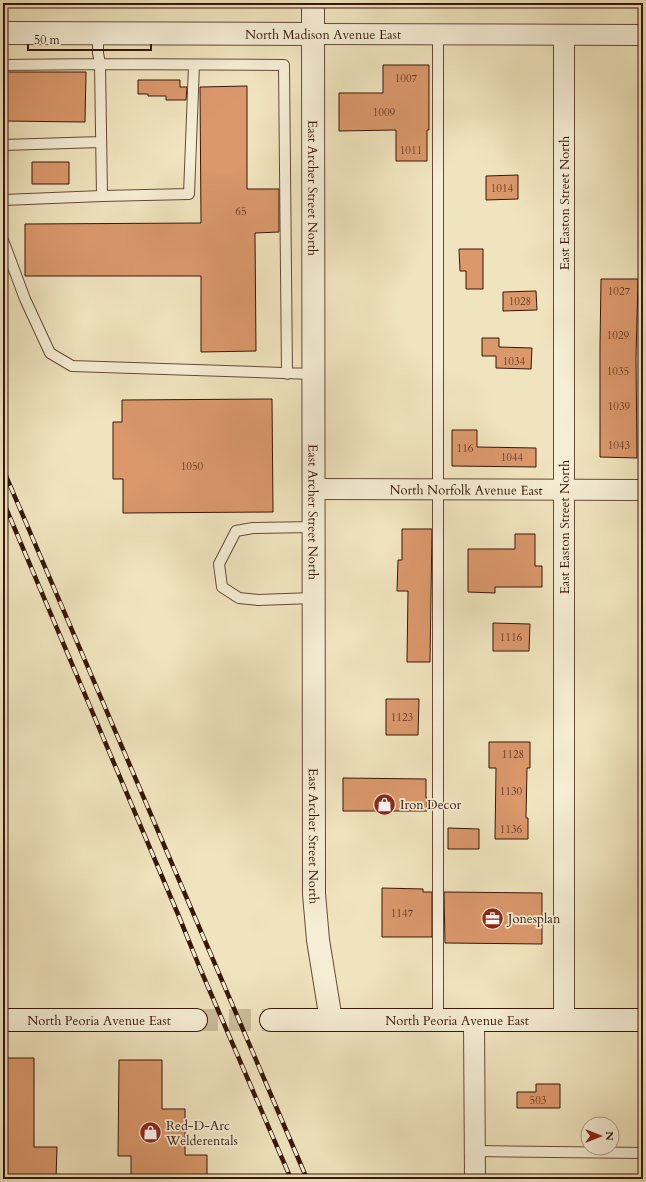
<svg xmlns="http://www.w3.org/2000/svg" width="646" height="1182" font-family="Cardo,serif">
	<rect width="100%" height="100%" fill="#f0e4be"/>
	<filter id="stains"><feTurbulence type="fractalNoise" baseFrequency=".005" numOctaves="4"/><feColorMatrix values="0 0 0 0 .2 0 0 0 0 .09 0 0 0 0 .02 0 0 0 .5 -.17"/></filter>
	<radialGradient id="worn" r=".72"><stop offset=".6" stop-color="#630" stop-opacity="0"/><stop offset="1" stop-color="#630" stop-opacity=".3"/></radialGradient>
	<path fill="#da986b" stroke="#37170a" d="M383,65h46v65h-2v31h-31v-31l-57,1v-38h44z
		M3,72h83l-1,50 -82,-1z
		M138,80h42v7h7l-1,13h-20v-4h-18v-2h-10z
		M247,86v103h32v43l-24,1 1,118 -55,1v-76h-176v-52l176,-1 -1,-136z
		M32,162h37v22h-37z
		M518,175v24l-32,1v-24z
		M459,249h24v40h-17v-18h-6z
		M601,279h37l-2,80 1,99 -37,-1v-111z
		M536,291l1,19 -34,1v-19z
		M482,338h17v9l33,1 -1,21 -35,-1v-12h-14z
		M272,399l1,113 -150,1v-34h-10v-57h9v-22z
		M452,430h25v17l59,1v19l-84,-1z
		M402,529h30l-2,133h-23l1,-71h-11l1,-31h4z
		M515,534h20v32h7v21h-47v6l-27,-1v-43h47z
		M493,623l37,1 -1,27h-36z
		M386,699h33l-1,36h-32z
		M489,742h41v26h-3l-1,50h2v21h-33l1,-71h-7z
		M343,778l83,1v19h1v13h-84z
		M448,828l31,1v20h-31z
		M382,888l41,1v3h9v45h-50z
		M444,892l98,1v51l-97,-1z
		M3,1058h31v89h23l-1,32h-53z
		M119,1060h43v49h23v46h22v24h-76v-23h-13z
		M536,1084h24v24h-43v-16h19z"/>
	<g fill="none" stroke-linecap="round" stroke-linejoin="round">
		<path stroke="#cbbb9a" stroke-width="22" stroke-dasharray="22 11" stroke-linecap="butt" d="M196,1020h75"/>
		<defs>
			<path id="service" d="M438,34v986
				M3,65l97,-1 -2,-11v-20
				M3,145l98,-3
				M102,196l87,-2 5,-129
				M3,200l99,-4 -2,-132 184,1 3,309
				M3,240l22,59 25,54 22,13 241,8
				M313,598l-55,2 -19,-2 -17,-11 -3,-23 17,-33 17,-3 60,-1
				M476,1151l167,2"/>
			<g id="minor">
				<path d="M314,34l329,1"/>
				<path id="s1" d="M313,489l330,1"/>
				<path d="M474,1020l1,159"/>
				<path d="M564,1020v-985"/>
			</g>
			<g id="tertiary">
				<path id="s2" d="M313,3l1,891 4,46 13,80"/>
				<path d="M3,33l311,1"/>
			</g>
			<g id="secondary">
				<path id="s3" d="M3,1020h193"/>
				<path id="s4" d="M271,1020h372"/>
			</g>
		</defs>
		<use href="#service" stroke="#654a37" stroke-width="12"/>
		<use href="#minor" stroke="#654a37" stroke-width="22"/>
		<use href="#tertiary" stroke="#654a37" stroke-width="24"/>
		<use href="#secondary" stroke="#37170a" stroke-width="24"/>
		<use href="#service" stroke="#f5edd5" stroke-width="10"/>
		<use href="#minor" stroke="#f5edd5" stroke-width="20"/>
		<use href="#tertiary" stroke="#f5edd5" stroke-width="22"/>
		<use href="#secondary" stroke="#f5edd5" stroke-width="22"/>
		<defs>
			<path id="rail" d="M3,469l304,710
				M3,501l177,418 19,47 92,213"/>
		</defs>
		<use href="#rail" stroke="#37170a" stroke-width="4.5"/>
		<use href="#rail" stroke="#f5edd5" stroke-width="3" stroke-dasharray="9" stroke-linecap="butt"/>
	</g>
	<defs>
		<symbol id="shop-disc" viewBox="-11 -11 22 22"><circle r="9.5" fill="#8f2418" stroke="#f5edd5"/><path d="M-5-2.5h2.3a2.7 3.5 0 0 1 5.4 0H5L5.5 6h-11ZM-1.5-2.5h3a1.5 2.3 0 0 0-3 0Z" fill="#fff"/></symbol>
		<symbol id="office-disc" viewBox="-11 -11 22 22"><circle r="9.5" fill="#8f2418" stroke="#f5edd5"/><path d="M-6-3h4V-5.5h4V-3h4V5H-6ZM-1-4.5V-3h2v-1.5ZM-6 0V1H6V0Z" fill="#fff"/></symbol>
	</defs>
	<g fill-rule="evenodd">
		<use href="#shop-disc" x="372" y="792" width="25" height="25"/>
		<use href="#office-disc" x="480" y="906" width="25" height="25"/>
		<use href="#shop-disc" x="138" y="1120" width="25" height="25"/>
	</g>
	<g text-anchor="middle" stroke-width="3.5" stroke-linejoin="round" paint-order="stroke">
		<g font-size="11" fill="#603722">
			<text x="406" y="82">1007</text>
			<text x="384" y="116">1009</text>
			<text x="411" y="154">1011</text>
			<text x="502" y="192">1014</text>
			<text x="241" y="215">65</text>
			<text x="619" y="295">1027</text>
			<text x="520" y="305">1028</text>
			<text x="618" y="339">1029</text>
			<text x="514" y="365">1034</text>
			<text x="618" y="375">1035</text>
			<text x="619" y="410">1039</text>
			<text x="619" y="449">1043</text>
			<text x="465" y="452">116</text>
			<text x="512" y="461">1044</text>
			<text x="192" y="470">1050</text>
			<text x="511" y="641">1116</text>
			<text x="402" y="721">1123</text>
			<text x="513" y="758">1128</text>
			<text x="511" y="795">1130</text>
			<text x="511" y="833">1136</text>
			<text x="402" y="917">1147</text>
			<text x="538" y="1104">503</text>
		</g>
		<g font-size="13" fill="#37170a" stroke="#f5edd5">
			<text x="323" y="39">North Madison Avenue East</text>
			<text dy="5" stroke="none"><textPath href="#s2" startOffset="185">East Archer Street North</textPath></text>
			<text transform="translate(564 203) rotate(-90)" y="5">East Easton Street North</text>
			<text dy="5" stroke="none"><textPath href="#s1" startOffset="153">North Norfolk Avenue East</textPath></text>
			<text dy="5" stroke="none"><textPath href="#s2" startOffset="509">East Archer Street North</textPath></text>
			<text transform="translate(564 527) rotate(-90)" y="5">East Easton Street North</text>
			<text dy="5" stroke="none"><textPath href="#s2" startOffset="833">East Archer Street North</textPath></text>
			<text dy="5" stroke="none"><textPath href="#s3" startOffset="96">North Peoria Avenue East</textPath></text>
			<text dy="5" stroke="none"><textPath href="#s4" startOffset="186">North Peoria Avenue East</textPath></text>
		</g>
		<g font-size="13" fill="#37170a" stroke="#f5edd5" text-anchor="start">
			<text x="400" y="809">Iron Decor</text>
			<text x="508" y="923">Jonesplan</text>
			<text x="166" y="1130">Red-D-Arc<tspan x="166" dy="15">Welderentals</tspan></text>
		</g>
	</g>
	<rect width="646" height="1182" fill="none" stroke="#f0e4be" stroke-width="16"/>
	<rect x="4" y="4" width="638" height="1174" fill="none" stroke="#37170a" stroke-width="2"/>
	<rect x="8" y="8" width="630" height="1166" fill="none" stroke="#37170a"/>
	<g transform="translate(600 1136) rotate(90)"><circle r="19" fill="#f5edd5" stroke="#a99784"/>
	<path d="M0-3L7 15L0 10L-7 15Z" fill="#8f2418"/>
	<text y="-6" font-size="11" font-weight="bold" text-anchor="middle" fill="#37170a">N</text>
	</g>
	<path d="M28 44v6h123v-6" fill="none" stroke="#37170a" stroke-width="2"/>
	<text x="34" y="44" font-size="12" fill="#37170a" stroke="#f5edd5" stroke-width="3" paint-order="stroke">50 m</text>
	<rect width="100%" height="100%" filter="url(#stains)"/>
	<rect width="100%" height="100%" fill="url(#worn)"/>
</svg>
